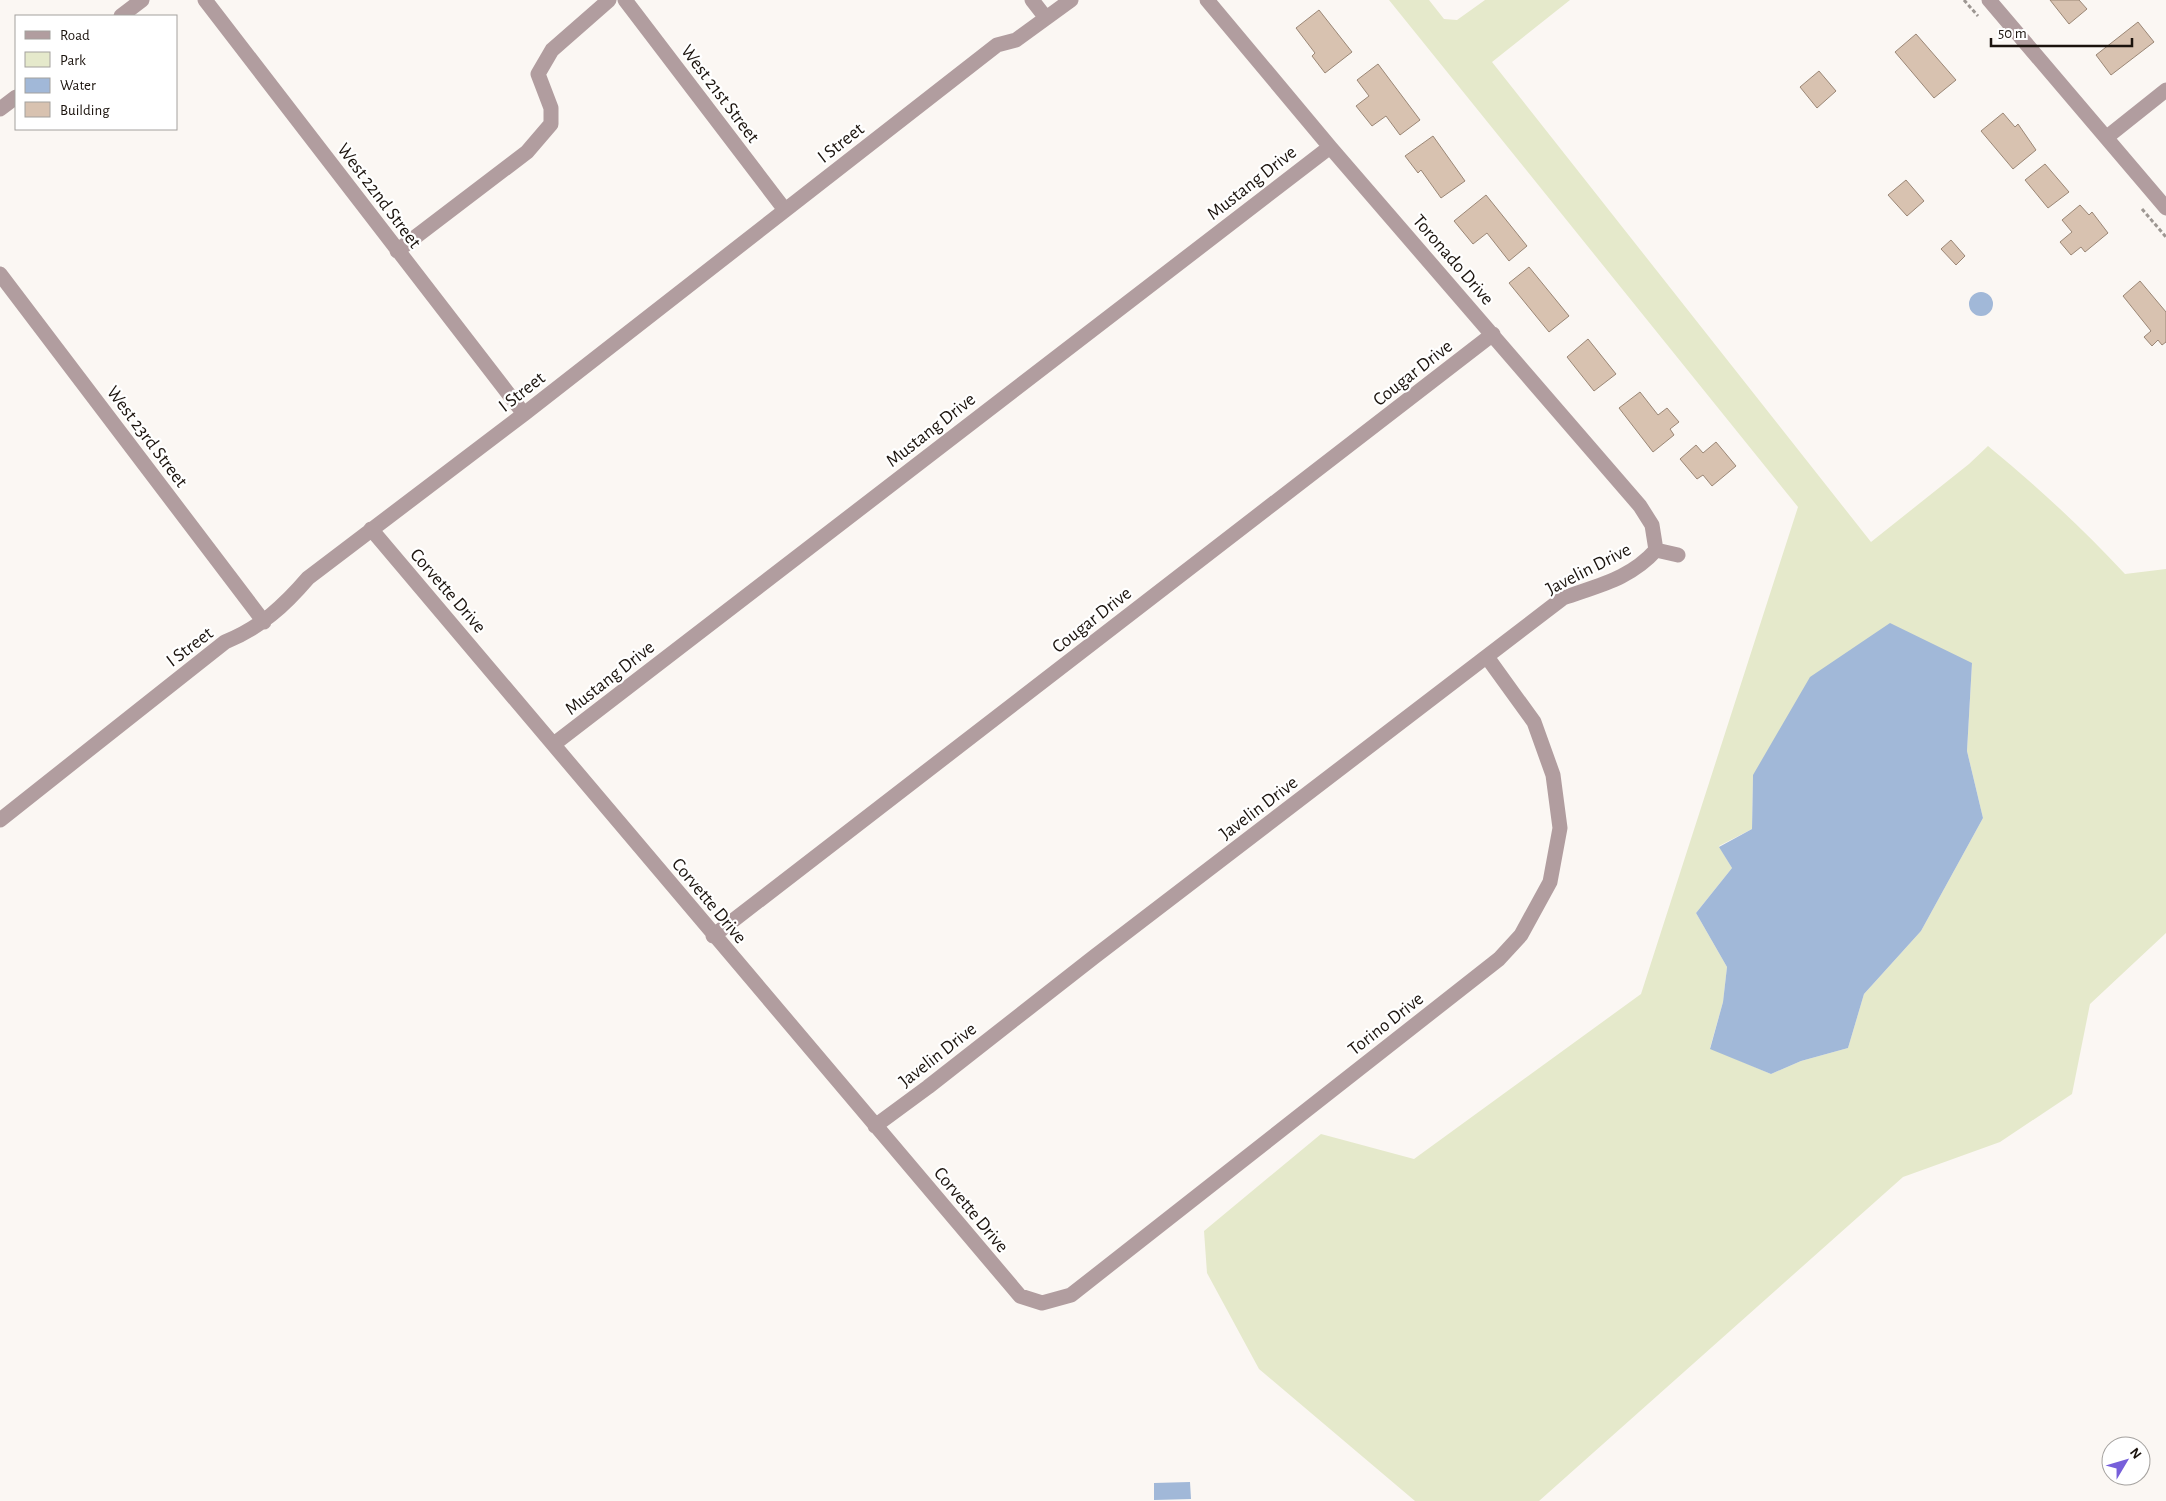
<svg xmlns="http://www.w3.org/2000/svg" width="2166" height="1501" font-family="'Alegreya Sans',sans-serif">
	<rect width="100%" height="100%" fill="#fbf7f3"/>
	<path fill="#e5e9cb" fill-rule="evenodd" d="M1389,0h40l15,19 13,1 28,-20h85l-78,62 379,480 98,-78 19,-18c49,40 94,82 137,128l41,-5v364l-76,71 -18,90 -72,48 -97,35 -364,324h-124l-156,-132 -52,-96 -3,-42 117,-97 93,25 227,-165 157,-487zM1972,663l-5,88 16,67 -62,113 -57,63 -16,54 -47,13 -30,13 -61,-26 13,-46 4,-35 -31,-54 36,-45 -13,-22 33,-17 1,-54z"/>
	<path fill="#a1b8d8" d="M1969 304a12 12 0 1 1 24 0a12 12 0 1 1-24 0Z
		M1890,623l82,40 -5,88 16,67 -62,113 -57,63 -16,54 -47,13 -30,13 -61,-25 13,-47 4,-35 -31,-54 36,-45 -13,-21 33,-18 1,-54 57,-98z
		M1190,1482l1,17 -37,1v-17z"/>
	<path fill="#d8c2b0" stroke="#9b8776" d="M2050,0h29l8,9 -18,15z
		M1319,10l33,42 -27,21 -13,-17 3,-3 -19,-25z
		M2138,22l16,20 -43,33 -15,-20z
		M1916,34l40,46 -22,18 -39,-46z
		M1378,64l42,56 -20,15 -14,-19 -14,10 -16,-20 13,-10 -12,-16z
		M1819,71l17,20 -19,17 -17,-21z
		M2003,113l12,14 3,-3 18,26 -23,19 -32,-38z
		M1433,136l32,45 -24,17 -20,-28 -3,3 -13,-17z
		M2045,164l24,28 -21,16 -23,-28z
		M1906,180l18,21 -17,15 -19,-21z
		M1486,195l41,51 -18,15 -22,-28 -14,11 -19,-23z
		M2080,205l9,10 3,-3 16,21 -23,19 -4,-5 -10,8 -11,-13 12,-10 -10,-12z
		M1951,240l14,16 -9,9 -15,-16z
		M1529,267l40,49 -20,16 -40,-49z
		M2140,281l26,31v30l-4,3 -4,-5 -6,6 -8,-9 7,-6 -28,-35z
		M1588,339l28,35 -22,17 -27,-34z
		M1640,392l18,23 9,-7 12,14 -9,7 4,6 -21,17 -34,-44z
		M1716,442l20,24 -24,20 -9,-11 -6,4 -17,-20 16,-14 7,8z"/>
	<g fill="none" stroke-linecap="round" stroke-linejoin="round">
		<path stroke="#9d9792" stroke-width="3" stroke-dasharray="4 2.5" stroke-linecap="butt" d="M1964,0l14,16
			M2142,209l24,28"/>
		<path stroke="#b19d9f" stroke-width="15" d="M205,0l319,414
			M625,0l160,210
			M1032,0l14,18
			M1207,0l123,147 310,359 12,19 4,25
			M1989,0l177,208
			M121,16l21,-16
			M0,109l16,-12
			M2107,137l59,-47
			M397,251l130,-99 24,-28v-16l-13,-34 14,-24 57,-50
			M0,274l264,348
			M371,529l649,767 22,7 29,-8 428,-336 22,-24 29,-53 10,-54 -7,-53 -19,-53 -47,-65
			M1656,550l22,5
			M554,744l776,-597
			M0,820l225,-178c35,-14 59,-36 83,-64l216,-164 473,-369 19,-5 55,-40
			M713,936l780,-602
			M875,1126l53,-39 166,-130 469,-359c36,-13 67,-19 93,-48"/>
	</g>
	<g text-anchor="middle" stroke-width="4.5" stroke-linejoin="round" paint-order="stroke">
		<g font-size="19" fill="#1b130d" stroke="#fff">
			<text transform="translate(721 93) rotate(53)" y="7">West 21st Street</text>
			<text transform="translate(840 142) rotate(-38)" y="7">I Street</text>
			<text transform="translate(1251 182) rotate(-38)" y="7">Mustang Drive</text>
			<text transform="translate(380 195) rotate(53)" y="7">West 22nd Street</text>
			<text transform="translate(1454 259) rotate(49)" y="7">Toronado Drive</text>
			<text transform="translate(1412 372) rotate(-38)" y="7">Cougar Drive</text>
			<text transform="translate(521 391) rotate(-38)" y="7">I Street</text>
			<text transform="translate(930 429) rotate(-38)" y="7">Mustang Drive</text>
			<text transform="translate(148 436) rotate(53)" y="7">West 23rd Street</text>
			<text transform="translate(1588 568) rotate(-27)" y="7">Javelin Drive</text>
			<text transform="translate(449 590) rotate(49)" y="7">Corvette Drive</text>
			<text transform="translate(1091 619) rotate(-38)" y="7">Cougar Drive</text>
			<text transform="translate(189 646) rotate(-37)" y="7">I Street</text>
			<text transform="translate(609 677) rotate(-38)" y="7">Mustang Drive</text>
			<text transform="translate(1258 807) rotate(-37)" y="7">Javelin Drive</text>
			<text transform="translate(710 900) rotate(50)" y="7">Corvette Drive</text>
			<text transform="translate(1385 1023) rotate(-38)" y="7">Torino Drive</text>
			<text transform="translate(937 1054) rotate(-38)" y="7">Javelin Drive</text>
			<text transform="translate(972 1209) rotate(50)" y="7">Corvette Drive</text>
		</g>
	</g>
	<rect x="15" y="15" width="162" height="115" fill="#ffffff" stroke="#a4a19e"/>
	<rect x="25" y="31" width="25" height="8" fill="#b19d9f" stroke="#a4a19e"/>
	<text x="60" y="40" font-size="15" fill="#1b130d">Road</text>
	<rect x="25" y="52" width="25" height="15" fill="#e5e9cb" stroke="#a4a19e"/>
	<text x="60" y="65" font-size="15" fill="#1b130d">Park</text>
	<rect x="25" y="78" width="25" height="15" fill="#a1b8d8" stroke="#a4a19e"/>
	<text x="60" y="90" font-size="15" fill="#1b130d">Water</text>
	<rect x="25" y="102" width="25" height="15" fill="#d8c2b0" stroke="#a4a19e"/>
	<text x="60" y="115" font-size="15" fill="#1b130d">Building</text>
	<g transform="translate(2126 1461) rotate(52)"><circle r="24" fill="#ffffff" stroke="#a4a19e"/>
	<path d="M0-4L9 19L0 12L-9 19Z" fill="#775fda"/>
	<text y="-8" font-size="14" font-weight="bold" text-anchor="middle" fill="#1b130d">N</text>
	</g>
	<path d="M1991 38v8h141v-8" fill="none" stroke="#1b130d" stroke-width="2.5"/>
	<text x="1998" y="38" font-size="15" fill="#1b130d" stroke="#ffffff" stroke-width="4" paint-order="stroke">50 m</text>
</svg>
